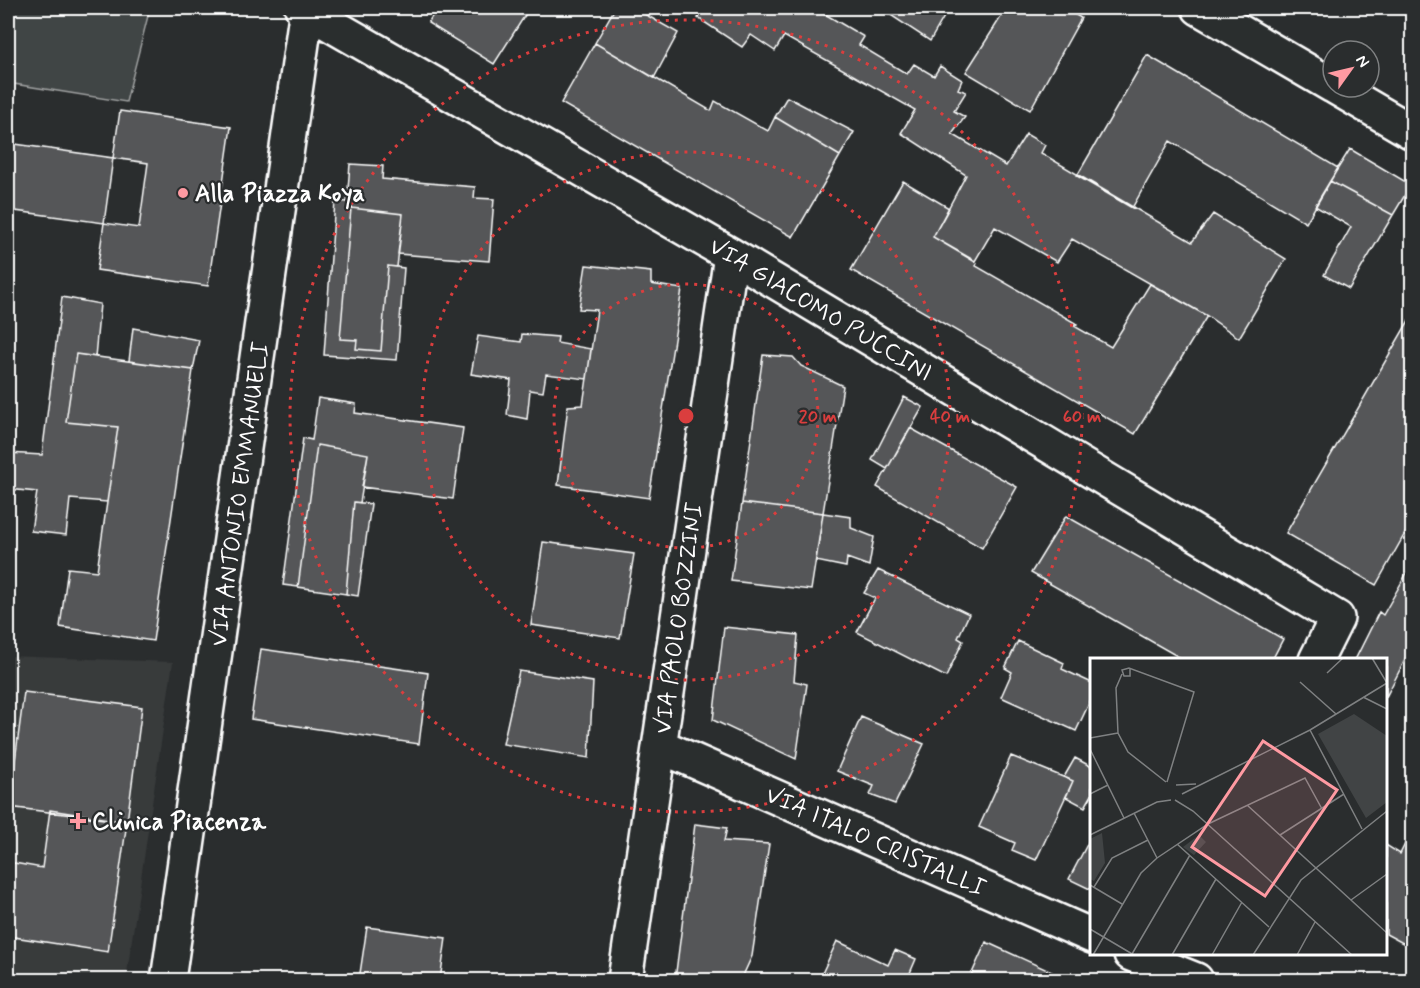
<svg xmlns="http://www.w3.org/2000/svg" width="1420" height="988" font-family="Mynerve,sans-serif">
	<rect width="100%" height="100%" fill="#2a2d2e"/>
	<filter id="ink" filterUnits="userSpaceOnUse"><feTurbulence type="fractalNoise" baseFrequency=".0167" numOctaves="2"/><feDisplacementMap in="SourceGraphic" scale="12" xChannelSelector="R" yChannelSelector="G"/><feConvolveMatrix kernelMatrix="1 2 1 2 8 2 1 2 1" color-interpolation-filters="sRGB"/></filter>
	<g filter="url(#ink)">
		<path fill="#373a3b" d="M8,656l165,6 -47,318h-118z"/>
		<path fill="#414445" stroke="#a0a2a2" stroke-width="1.5" d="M8,8h142l-24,94 -118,-19z"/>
		<path fill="#555758" stroke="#fff" stroke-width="1.5" d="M437,8h89l3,1 -35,55 -66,-41z
			M615,8h19l44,25 -24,45 -59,-35z
			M695,8h125l-2,2 46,27 -5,8 48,29 7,-10 20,12 6,-10 22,14 -4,9 8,3 -12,19 11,6 -13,17 54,32 20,-32 19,11 -4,8 151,89 21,-28 73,45 -47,79 -32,-22 -135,-77 -15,23 -62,-35 -20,34 -42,-24 33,-62 -65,-42 14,-23 -131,-74 -9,15 -24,-16 -9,12 -44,-29 4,-6z
			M880,8h69l-19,33z
			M1013,8h51l17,10 -51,92 -64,-38 40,-63 5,3z
			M595,43l116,68 4,-10 53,30 7,-14 65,39 -47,81 -232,-134z
			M1147,55l191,113 -32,55 -136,-82 -38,67 -55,-32z
			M787,97l67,35 -14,24 -65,-39z
			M120,111l111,16 -23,159 -111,-16 7,-47 35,5 9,-65 -35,-5z
			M8,143l105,15 -9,65 -96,-13z
			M1350,149l61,36 -18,30 -63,-34z
			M350,164l33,2 -1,13 93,8 -1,11 20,1 -5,62 -91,-7 5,-40 -52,-6 -11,131 17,1 -1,9 25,2 7,-85 16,2 -7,92 -73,-5 11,-154 12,1z
			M903,181l46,27 -16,29 44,26 -1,3 101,58 -3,2 37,21 39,-63 57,32 -72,118 -284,-164z
			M1330,181l63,34 -44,74 -25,-14 27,-48 -36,-21z
			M351,208l52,6 -6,53 -9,-1 -7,85 -25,-2 1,-9 -17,-1z
			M586,265l65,7v12l31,5 -33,209 -91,-13 10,-79 15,-1 14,-95 -18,-1z
			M62,297l38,7 -5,53 -19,-3 -10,68 52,5 -11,75 -37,-3 -4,36 -35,-4 6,-39 -29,-3v-36l34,2z
			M1412,315v206l-36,64 -90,-52z
			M133,328l66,12 -6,30 -64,-9z
			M522,334l36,3 -1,6 34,6 -4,30 -41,-5 -3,18 -13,-2 -3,29 -20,-4 4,-35 -40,-6 7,-38 43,6z
			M76,354l117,16 -40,271 -93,-14 8,-59 29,3 21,-144 -52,-5z
			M763,355l30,2 8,9 42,20 -20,127 -81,-10z
			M904,397l19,10 -36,62 -15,-9z
			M318,398l38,6 -1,9 108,15 -10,71 -91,-12 6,-33 -51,-9 -19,142 -15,-2 20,-147 9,2z
			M910,428l107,59 -35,61 -105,-61z
			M317,445l51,9 -8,49 -6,-1 -8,92 -48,-7z
			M354,502l17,2 -13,92 -12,-2z
			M742,503l81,10 -12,77 -80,-9z
			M823,513l28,4v11l23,9 -5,29 -22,-8 -1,9 -30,-6z
			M1066,516l217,123 -11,21h-88l-153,-87z
			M543,542l91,12 -14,84 -89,-13z
			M1412,564v88l-4,2 -22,43v-37h-31l24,-48 4,3z
			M878,570l91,44 -11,24 5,3 -17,36 -89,-45 18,-34 -11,-5z
			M724,627l74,8 -4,46 13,3 -11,75 -83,-39z
			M1018,641l46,22 -2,6 30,14v14l-16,34 -75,-34 11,-25 -7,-4z
			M261,649l167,24 -9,71 -168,-25z
			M519,671l74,11 -4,76 -86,-14z
			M24,692l118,15 -15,115 -118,-15z
			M861,717l63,27 -29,60 -25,-9 4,-9 -37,-15z
			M1011,756l62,25 -37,79 -24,-10 3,-7 -36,-16z
			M1075,758l17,9v28l-7,12 -19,-10 7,-16 -9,-4z
			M50,810l77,12 -19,130 -100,-16v-74l34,6z
			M695,824l32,4 -3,13 45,3 -17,112 -11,24h-66z
			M1412,830v118l-26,-14v-89l14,9z
			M1092,835v55l-23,-11z
			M367,927l79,11 -6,42h-81z
			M837,941l51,24 7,-15 21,9 -9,21h-88z
			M986,942l83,38h-100z"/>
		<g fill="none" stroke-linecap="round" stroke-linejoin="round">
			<defs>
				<path id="street" d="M302,8l429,247 606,363 -21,42
					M660,746l432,190
					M1131,954l65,26
					M168,980l139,-972
					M625,980l106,-725"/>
				<path id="secondary" d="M1199,8l134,78
					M1335,87l77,45"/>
			</defs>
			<use href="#street" stroke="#fff" stroke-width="38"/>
			<use href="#secondary" stroke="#fff" stroke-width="38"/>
			<use href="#street" stroke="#2a2d2e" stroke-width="33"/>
			<use href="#secondary" stroke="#2a2d2e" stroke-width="33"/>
		</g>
	</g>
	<g fill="none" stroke="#da3e3e" stroke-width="3" stroke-dasharray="3 6">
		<circle cx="686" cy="416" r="132"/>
		<circle cx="686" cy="416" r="264"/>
		<circle cx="686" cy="416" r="396"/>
	</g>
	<g fill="#ff9aa2" stroke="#2a2d2e" stroke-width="2">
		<circle cx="183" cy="193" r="6"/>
		<path d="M75 812h6v6h6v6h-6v6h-6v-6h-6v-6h6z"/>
	</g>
	<g text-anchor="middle" stroke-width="4.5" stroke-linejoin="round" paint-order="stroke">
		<g font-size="24" font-weight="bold" fill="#fff" stroke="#2a2d2e" text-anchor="start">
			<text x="195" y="201">Alla Piazza Koya</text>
			<text x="92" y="829">Clinica Piacenza</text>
		</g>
		<g font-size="24" fill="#fff" stroke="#2a2d2e">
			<text transform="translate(821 309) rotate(31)" y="8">VIA GIACOMO PUCCINI</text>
			<text transform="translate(239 494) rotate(-82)" y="8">VIA ANTONIO EMMANUELI</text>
			<text transform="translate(678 618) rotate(-82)" y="8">VIA PAOLO BOZZINI</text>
			<text transform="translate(876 841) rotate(24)" y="8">VIA ITALO CRISTALLI</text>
		</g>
	</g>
	<g transform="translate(1090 658)">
		<rect width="297" height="297" fill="#2a2d2e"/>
		<path d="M264,56l33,22v66l-21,16 -48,-84zM12,175l3,30 -11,18 -4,-2v-40zM109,177l7,7 -12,13 -11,-8z" fill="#414445"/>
		<path fill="none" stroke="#7f8182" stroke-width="1.5" d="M282,0l15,25M40,10v8h-6l-2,-6 7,-2 65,24 -27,90M237,15l16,-15M32,16l-6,14 2,45 10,19 38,30M210,24l36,32M273,39l24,12M220,72l52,99M0,80l28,-5M0,91l34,69M86,127l20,-1M0,136l18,-9M92,136l128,-64 77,-47M85,142l18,11 159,144M157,147l140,128M44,155l23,45M0,177l67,-33 14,-2M190,177l64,-41M87,186l92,83M0,227l32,19M4,229l18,-29 36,-18M261,242l36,-26M0,271l44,26M42,296l58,-99M3,297l48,-82 16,-15 51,-34 97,-46 17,31M82,297l44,-76M122,297l30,-53M163,297l48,-75 86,-69M207,297l18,-33"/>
		<path fill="#ff9aa2" fill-opacity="0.15" stroke="#ff9aa2" stroke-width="3" d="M173,83l74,49 -72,106 -73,-49z"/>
		<rect width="297" height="297" fill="none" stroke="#fff" stroke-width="3"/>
	</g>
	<circle cx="686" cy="416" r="9" fill="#da3e3e" stroke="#2a2d2e" stroke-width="3"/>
	<g font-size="18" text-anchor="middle" font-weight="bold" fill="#da3e3e" stroke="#2a2d2e" stroke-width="4.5" stroke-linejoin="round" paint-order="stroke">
		<text x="818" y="422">20 m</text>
		<text x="950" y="422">40 m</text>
		<text x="1082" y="422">60 m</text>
	</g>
	<rect width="1420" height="988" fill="none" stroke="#2a2d2e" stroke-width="30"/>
	<rect x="15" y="15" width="1390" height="958" fill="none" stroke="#fff" stroke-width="2" filter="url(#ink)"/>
	<g transform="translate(1351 69) rotate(56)"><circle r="28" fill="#2a2d2e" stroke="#7f8182" stroke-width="1.5"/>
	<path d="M0-4.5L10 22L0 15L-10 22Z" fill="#ff9aa2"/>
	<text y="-9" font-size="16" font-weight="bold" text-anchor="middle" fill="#ffffff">N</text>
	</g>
</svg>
